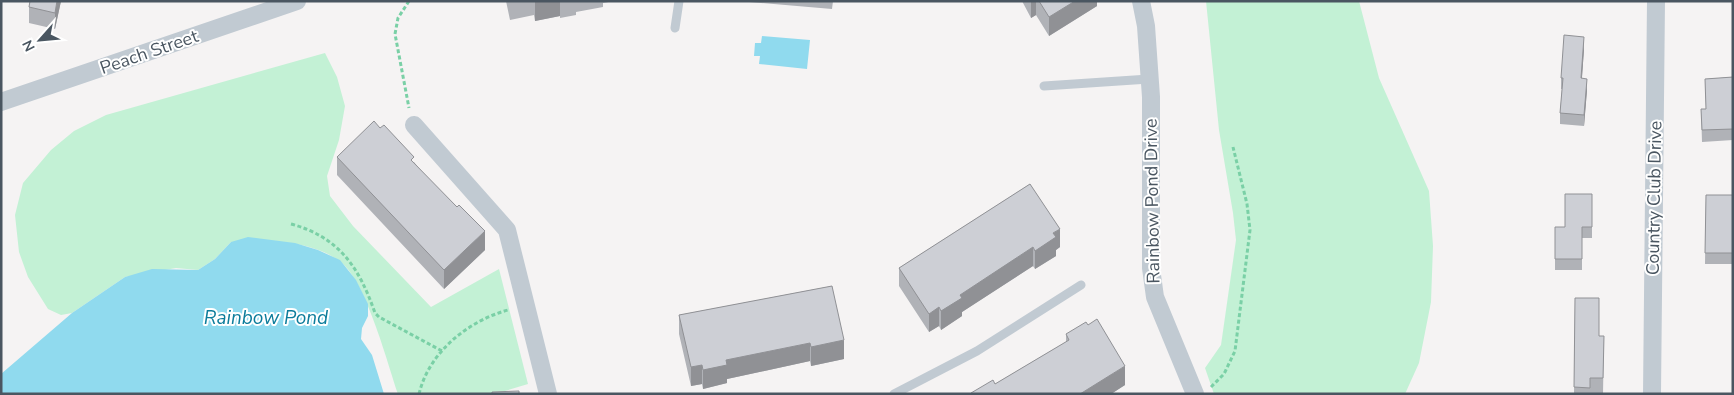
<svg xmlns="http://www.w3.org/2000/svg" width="1734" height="395" font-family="'Nunito Sans',sans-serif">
	<rect width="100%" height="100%" fill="#f5f3f3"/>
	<path fill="#c3f1d5" d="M1206,1h153l20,77 50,113 4,55 -2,56 -12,61 -14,31h-191l-9,-26 16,-23 15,-105 -3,-27 -14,-83z
		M325,53l12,24 8,29 -6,34 -12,36 3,20 23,30 78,81 68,-38 29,115 -33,10h-97c-11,-32 -33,-117 -60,-134 -11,-8 -29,-14 -42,-16 -19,-4 -45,-2 -65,-2l-16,17 -17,11 -22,-2 -51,9 -53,36 -11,2 -13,-6 -20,-32 -9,-25 -4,-37 8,-32 28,-33 23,-19 32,-16z"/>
	<path fill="#90daee" d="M762,36l48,4 -3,29 -48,-5 1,-8h-6l1,-13h6z
		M248,237l47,6 23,7 22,10 16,20 12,24v12l-6,12 -1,11 11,16 12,39h-383v-20l71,-61 53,-36 27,-8 46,1 17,-11 16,-17z"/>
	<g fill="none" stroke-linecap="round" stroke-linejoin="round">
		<path stroke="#7ad0a6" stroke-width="3" stroke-dasharray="4 2.5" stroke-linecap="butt" d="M409,1l-11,17 -3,16 14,74
			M291,224c48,13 68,43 84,89l4,4 63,34
			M1211,387l13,-13 11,-23 15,-121 -3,-26 -14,-57
			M419,394c10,-42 49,-73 89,-84"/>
		<path stroke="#c1cad2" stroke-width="9" d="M675,28l4,-27
			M1044,86l105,-7
			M894,394l83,-43 104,-66"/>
		<path stroke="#c1cad2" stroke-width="18" d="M1141,1l5,25 5,71v171l4,29 40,97
			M1,102l296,-101
			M414,125l93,105 41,164
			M1652,394l4,-393"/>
	</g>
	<path fill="#b0b2b7" d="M61,1l-6,28 -26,-6v-16z
		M506,1h108l-11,2v4l-27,5v3l-16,3v-2l-25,5 -1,-6 -24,5z
		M749,1h84l-1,8 -83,-7z
		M1022,1h75v5l-48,30 -13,-21 -5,3z
		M1584,49l-2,29 5,12 -3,36 -24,-2v-11l2,-24h-1v-11z
		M1733,77v63l-31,2 -1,-33h5l-1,-30z
		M337,157l77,5 71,88 -41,39 -107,-114z
		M1030,184l30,63 -4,3v6l-21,13 -2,-3 -71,46v4l-21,14 -2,-4 -10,6 -30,-46v-18z
		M1592,194v44h-10v32h-27v-43h10z
		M1706,195h27v69h-28z
		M832,286l12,73 -33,7 -1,-5 -83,18v4l-24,6 -1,-5 -11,2 -12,-52v-19z
		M1575,298l24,38h5l-1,58h-29z
		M1066,334l59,51 -14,9h-140v-1l24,-9 71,-42z"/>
	<path fill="#909195" d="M57,1h4l-6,28v-16z
		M540,1h20v15l-25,5v-19z
		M1031,1h5v14l-5,3z
		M1075,1h22v5l-48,30v-19z
		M1584,37v12l-3,41v-12z
		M1587,79v11l-3,36v-11z
		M1060,229v18l-4,3v6l-21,13v-18l18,-18z
		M485,231v19l-41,39v-19z
		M1033,247v19l-71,46v4l-21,14v-19l19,-16z
		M939,307v19l-10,6v-18z
		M844,340v19l-33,7v-19z
		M810,343v18l-83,18v4l-24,6v-19l23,-10z
		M702,365v19l-11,2v-19z
		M1125,366v19l-14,9h-31z"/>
	<path fill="#cdcfd5" stroke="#909195" d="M30,1h27l-2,12 -26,-6z
		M1039,1h36l-26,16z
		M1564,35l20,2 -3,41 6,1 -3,36 -24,-2 3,-35h-2z
		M1733,77v52l-31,1 -1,-21h5l-1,-30z
		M374,121l6,7 4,-3 30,32 -3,3 46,47 2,-2 26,26 -41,39 -107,-113z
		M1030,184l30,45 -7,4 3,4 -21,14 -2,-4 -73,48 2,3 -21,13 -2,-4 -10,7 -30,-46z
		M1565,194h27v33h-10v32h-27v-32h10z
		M1706,195h27v58h-28z
		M832,286l12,54 -33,7 -1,-4 -84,17 1,5 -24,5 -1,-5 -11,2 -12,-52z
		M1575,298h24v38h5l-1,42h-13v10l-16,-1z
		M1097,319l28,47 -45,28h-108l-1,-1 22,-13 2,4 74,-44 -3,-6 20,-12 2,3z
		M519,391v3h-27v-2z"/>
	<g text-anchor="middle" stroke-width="4" stroke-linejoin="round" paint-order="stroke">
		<g font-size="18" fill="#4a5661" stroke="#fff">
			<text transform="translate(149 52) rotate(-19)" y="6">Peach Street</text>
			<text transform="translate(1654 198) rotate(-89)" y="6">Country Club Drive</text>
			<text transform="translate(1152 201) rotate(-91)" y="6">Rainbow Pond Drive</text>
		</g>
		<g font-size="19" font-style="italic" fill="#0c7c9b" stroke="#fff">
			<text x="266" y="324">Rainbow Pond</text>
		</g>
	</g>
	<rect width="1734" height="395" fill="none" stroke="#4a5661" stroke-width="5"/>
	<g transform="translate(40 40) rotate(243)" stroke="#ffffff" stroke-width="4" paint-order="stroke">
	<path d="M0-4L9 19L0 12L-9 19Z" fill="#4a5661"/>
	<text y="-8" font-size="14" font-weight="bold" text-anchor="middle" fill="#4a5661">N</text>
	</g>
</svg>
